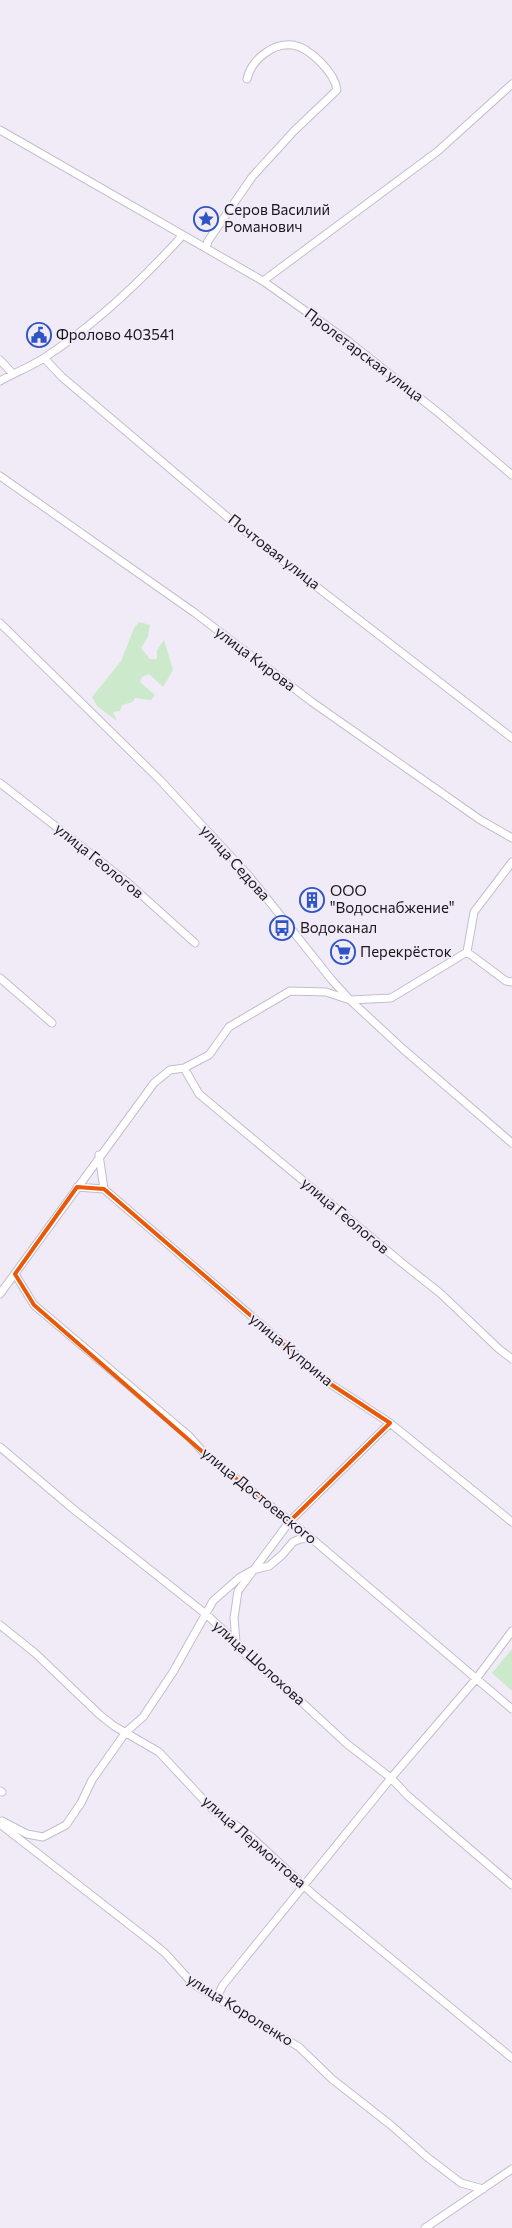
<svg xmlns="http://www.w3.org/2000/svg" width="512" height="2228" font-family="Commissioner,sans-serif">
	<rect width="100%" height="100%" fill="#f1ebf8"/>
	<path fill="#cceacb" d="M139,622l11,3 -2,12 -7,11 9,11h7v-9l7,-10 9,30 -10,17 -14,-13 -7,3 -2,5 15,13 -4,5 -16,-2 -2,4 -11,3 -2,6 -7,1 4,9 -20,-15 -5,-9 29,-36 13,-33z
		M512,1649v42l-20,-18z"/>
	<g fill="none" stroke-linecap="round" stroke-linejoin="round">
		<defs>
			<path id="street" d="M0,130l263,151 85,60 92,73 72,61
				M206,248l2,-7 44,-64 42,-46 43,-41c-2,-17 -27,-42 -44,-45 -21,-3 -42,16 -46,34
				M263,281l175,-130 74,-67
				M44,358l18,19 176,149 274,212
				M0,360l13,14
				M0,381c14,-8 30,-14 44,-23 49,-32 99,-79 138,-122
				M0,476l195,137 117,89 167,117 33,19
				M0,623l160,157 89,96 82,103 19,21 53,49 109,94
				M0,783l127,99 68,61
				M467,952l7,-40 38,-50
				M0,978l52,45
				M184,1068l15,26 203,169 38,30 59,56 13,10
				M99,1155l5,34 225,194 61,40 122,99
				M77,1187l27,2
				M15,1274l19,31 155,131 16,18 106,84 201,171
				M0,1294l154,-211 16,-13 14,-2 25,-13 20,-28 61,-36 36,1 24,8 41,-2 76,-46 39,29 6,1
				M0,1447l72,61 135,107 29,27 10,13 49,41 52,48 44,34 17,18 104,89
				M0,1625l35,28 65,62 14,11 45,26 54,58 34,23 68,63 197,162
				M236,1642l-2,-24 4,-27 52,-70 100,-98
				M0,1791l2,1
				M2,1821l25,13 16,3 23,-12 15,-22 11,-23 34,-48 17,-15 30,-45 40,-71 26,-23 14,-8 16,-4 13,-11 11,-13 7,-3 11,-1
				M0,1824l149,116 16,13 28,31 106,63 33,32 60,47 35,31 34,26 22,6
				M217,1997l6,-12 168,-207 85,-99 36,-48
				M425,2228l87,-59"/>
		</defs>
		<use href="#street" stroke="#c3beca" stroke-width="9"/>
		<use href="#street" stroke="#fff" stroke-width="7"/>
	</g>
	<path fill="none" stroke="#e8590c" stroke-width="4" stroke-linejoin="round" d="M77,1187l27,2 225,194 61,40 -100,98 -85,-67 -171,-149 -19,-31z"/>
	<defs>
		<symbol id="sight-ring" viewBox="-11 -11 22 22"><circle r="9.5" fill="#f1ebf8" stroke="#2f54c4" stroke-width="1.5"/><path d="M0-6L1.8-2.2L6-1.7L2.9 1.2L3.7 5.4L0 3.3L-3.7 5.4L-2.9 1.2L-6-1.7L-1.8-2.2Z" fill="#2f54c4"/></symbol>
		<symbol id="civic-ring" viewBox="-11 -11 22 22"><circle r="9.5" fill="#f1ebf8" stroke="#2f54c4" stroke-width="1.5"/><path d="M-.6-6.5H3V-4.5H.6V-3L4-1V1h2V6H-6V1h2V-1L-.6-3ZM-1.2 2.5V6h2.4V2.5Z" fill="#2f54c4"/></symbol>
		<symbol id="building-ring" viewBox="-11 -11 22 22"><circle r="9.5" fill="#f1ebf8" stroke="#2f54c4" stroke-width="1.5"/><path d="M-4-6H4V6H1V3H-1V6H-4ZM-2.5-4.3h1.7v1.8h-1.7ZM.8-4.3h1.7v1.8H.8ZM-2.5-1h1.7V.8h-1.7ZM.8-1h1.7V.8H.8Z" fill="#2f54c4"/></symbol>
		<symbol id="bus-ring" viewBox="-11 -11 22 22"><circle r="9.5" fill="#f1ebf8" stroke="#2f54c4" stroke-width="1.5"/><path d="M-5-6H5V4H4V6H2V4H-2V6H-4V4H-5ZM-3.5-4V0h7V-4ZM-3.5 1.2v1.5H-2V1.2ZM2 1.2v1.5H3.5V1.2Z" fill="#2f54c4"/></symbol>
		<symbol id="supermarket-ring" viewBox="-11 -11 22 22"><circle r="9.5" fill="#f1ebf8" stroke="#2f54c4" stroke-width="1.5"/><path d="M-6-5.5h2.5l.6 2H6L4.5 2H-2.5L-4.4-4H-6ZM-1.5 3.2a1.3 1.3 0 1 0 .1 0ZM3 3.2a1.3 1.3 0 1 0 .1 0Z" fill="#2f54c4"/></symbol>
	</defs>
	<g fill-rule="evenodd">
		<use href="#sight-ring" x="192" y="205" width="28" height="28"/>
		<use href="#civic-ring" x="25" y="321" width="28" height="28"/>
		<use href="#building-ring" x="298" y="886" width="28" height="28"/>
		<use href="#bus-ring" x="268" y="914" width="28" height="28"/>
		<use href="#supermarket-ring" x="329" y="938" width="28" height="28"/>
	</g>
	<g text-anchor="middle" stroke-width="4" stroke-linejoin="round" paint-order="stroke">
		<g font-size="15" fill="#1a181d" stroke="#f1ebf8" text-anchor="start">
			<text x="224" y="215">Серов Василий<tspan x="224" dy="17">Романович</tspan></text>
			<text x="56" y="340">Фролово 403541</text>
			<text x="330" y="896">ООО<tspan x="330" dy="17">"Водоснабжение"</tspan></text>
			<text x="300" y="933">Водоканал</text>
			<text x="360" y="957">Перекрёсток</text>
		</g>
		<g font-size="15" fill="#1a181d" stroke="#f1ebf8">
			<text transform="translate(364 355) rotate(37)" y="5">Пролетарская улица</text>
			<text transform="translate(274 552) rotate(38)" y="5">Почтовая улица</text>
			<text transform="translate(255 659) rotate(37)" y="5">улица Кирова</text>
			<text transform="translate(99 861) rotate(39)" y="5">улица Геологов</text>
			<text transform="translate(235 863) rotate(48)" y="5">улица Седова</text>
			<text transform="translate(345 1216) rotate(40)" y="5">улица Геологов</text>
			<text transform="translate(291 1350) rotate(40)" y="5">улица Куприна</text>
			<text transform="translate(259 1496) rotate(39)" y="5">улица Достоевского</text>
			<text transform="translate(259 1663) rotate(42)" y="5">улица Шолохова</text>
			<text transform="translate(254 1842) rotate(41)" y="5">улица Лермонтова</text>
			<text transform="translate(240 2010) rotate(32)" y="5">улица Короленко</text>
		</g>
	</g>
</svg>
